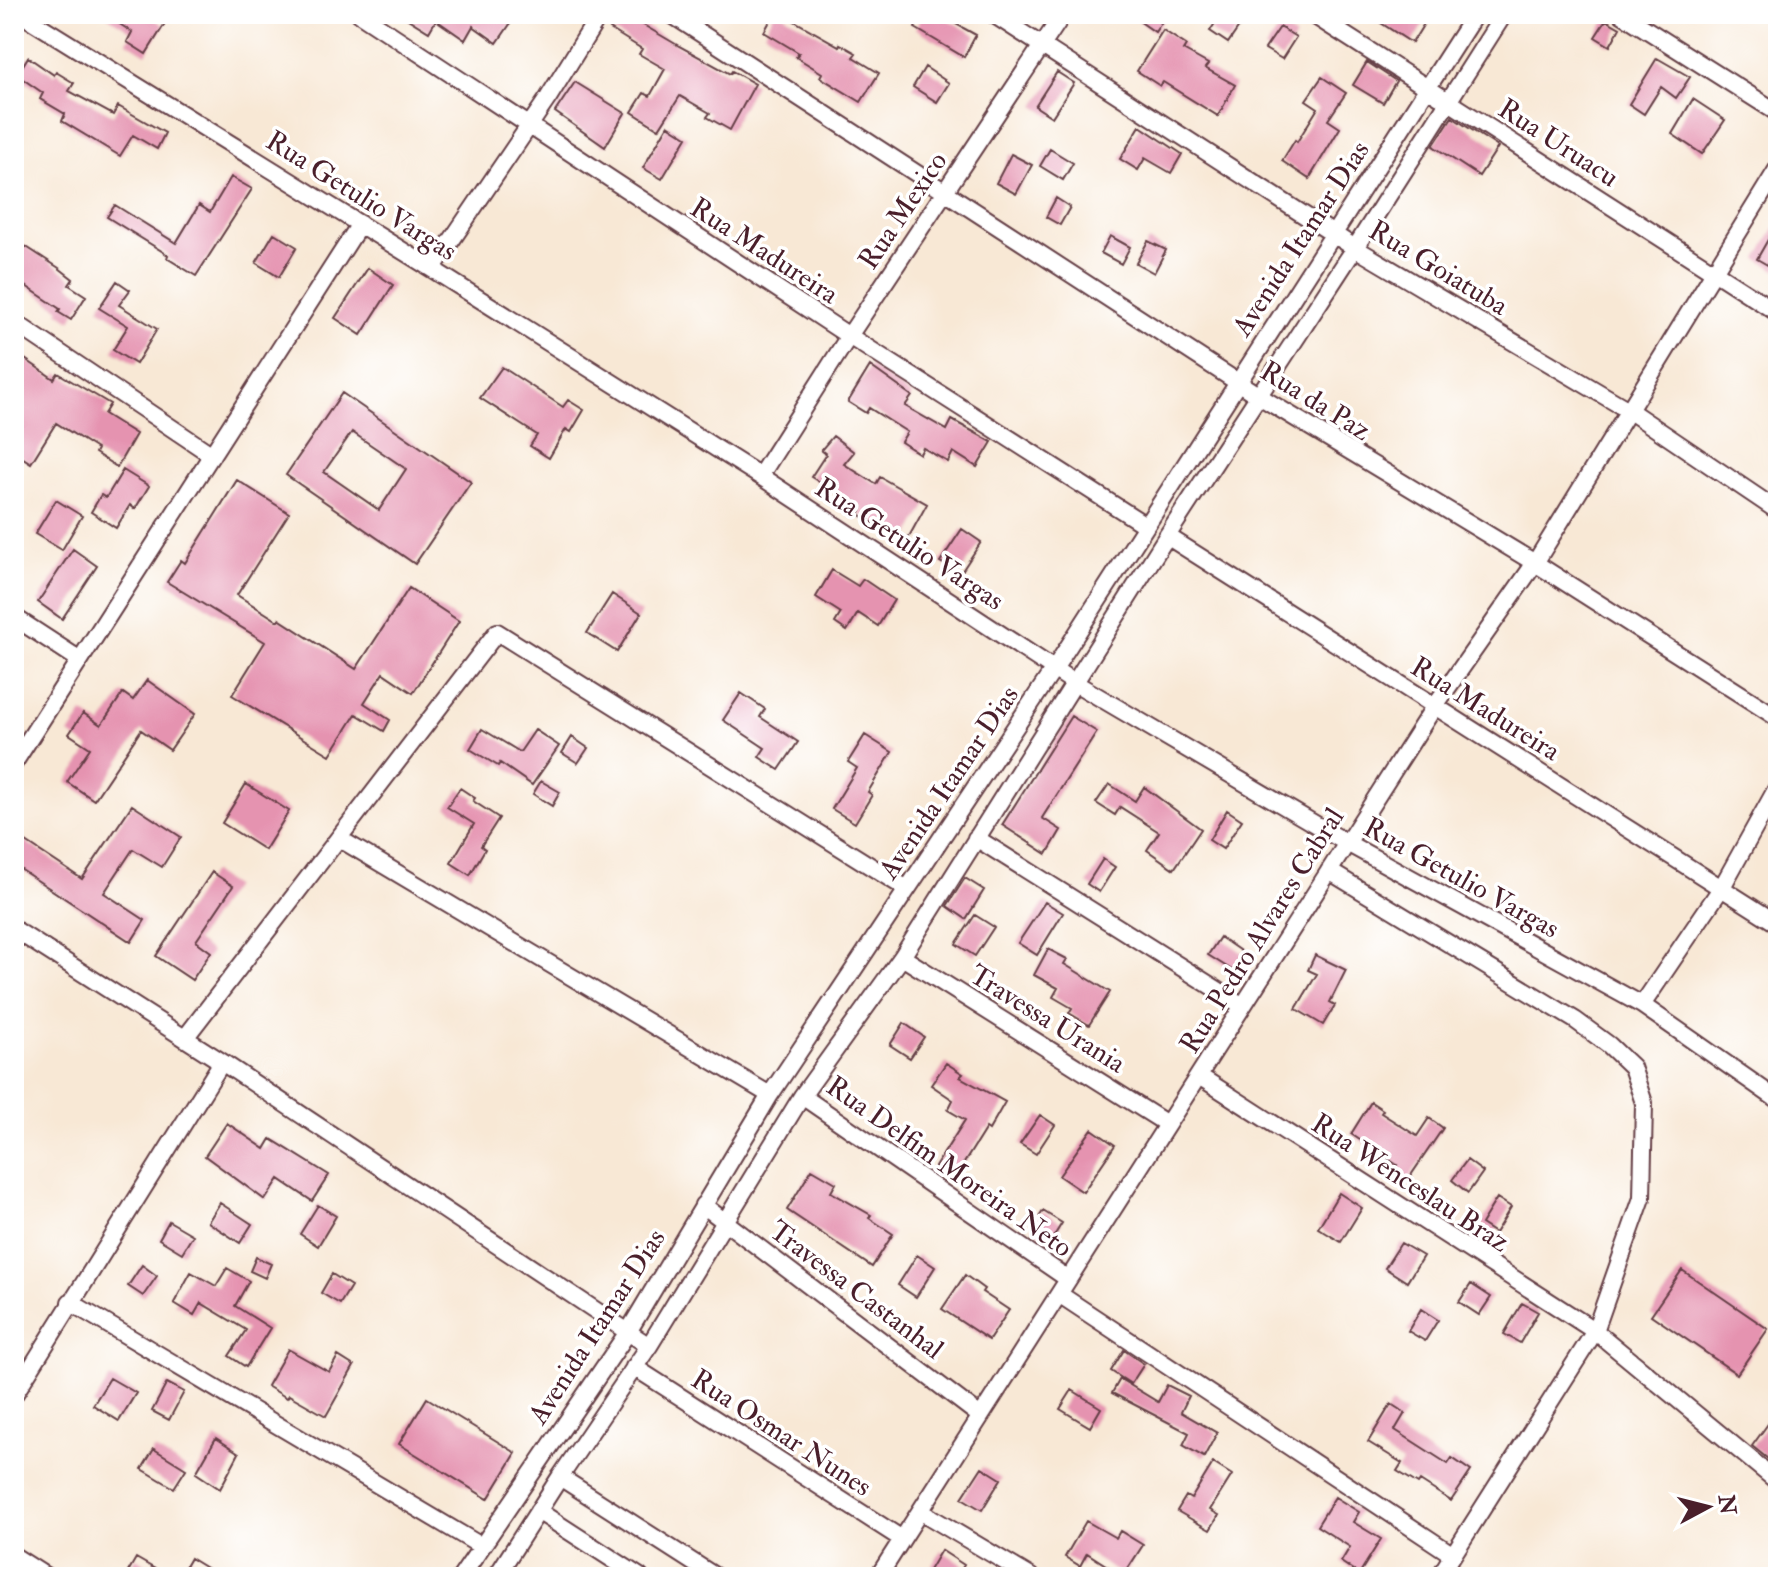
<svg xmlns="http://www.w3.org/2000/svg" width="1792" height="1591" font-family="'IM FELL Double Pica',serif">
	<rect width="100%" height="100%" fill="#fff"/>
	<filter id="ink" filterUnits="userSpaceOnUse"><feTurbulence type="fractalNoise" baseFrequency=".0125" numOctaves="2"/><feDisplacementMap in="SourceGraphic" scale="16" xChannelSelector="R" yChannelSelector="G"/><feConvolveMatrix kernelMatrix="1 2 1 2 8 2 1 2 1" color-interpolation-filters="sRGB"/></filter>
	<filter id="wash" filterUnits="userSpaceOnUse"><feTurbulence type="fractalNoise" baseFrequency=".006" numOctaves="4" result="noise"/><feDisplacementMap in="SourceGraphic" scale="32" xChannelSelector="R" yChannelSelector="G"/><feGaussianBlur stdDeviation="1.8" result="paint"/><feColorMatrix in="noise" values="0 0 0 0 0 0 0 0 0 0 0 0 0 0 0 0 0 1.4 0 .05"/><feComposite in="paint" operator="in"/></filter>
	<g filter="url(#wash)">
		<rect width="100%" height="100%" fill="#f8e8d5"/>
		<g id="blocks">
			<path fill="#e593b0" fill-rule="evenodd" d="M104,14h42l18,11 -18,29 -19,-12 5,-10z
				M400,14h117l-20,29 -24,-17 -8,14 -29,-20 -7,12z
				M619,14h14l9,6 -2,3 39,23 51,28 2,-3 23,13 -25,46 -23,-13 3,-4 -30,-17 -21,33 -27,-17 12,-19 6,3 15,-27 -26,-15 3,-5 -32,-20z
				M774,14h8l57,32 1,-2 16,9 -3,4 26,16 -18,29 -41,-25 2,-4 -26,-16 3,-4 -35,-21z
				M923,14h15l38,21 -12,22 -49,-29z
				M1129,14h38l-12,18z
				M1221,14h27l-20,29 -18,-12z
				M1367,14h63l-18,29z
				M1606,20l14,8 -10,18 -15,-9z
				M1280,27l16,10 -14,22 -17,-10z
				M1163,30l23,15 -3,5 25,14 -3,4 30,17 -17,31 -55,-34 -3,4 -23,-15z
				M28,57l26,18 2,-3 18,11 -5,8 44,24 5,-9 47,27 -8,16 -24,-14 -13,21 -58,-35 3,-7 -25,-15 3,-6 -26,-18z
				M1657,58l33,19 -14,21 -15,-11 -17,27 -15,-10z
				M1367,62l29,19 -13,22 -30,-18z
				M925,67l24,16 -12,19 -24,-15z
				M1057,72l17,11 -22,34 -17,-11z
				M1322,77l24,16 -18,27 12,8 -31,51 -27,-18 13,-21 2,2 21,-34 -12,-8z
				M575,82l50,31 -20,34 -50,-35z
				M1693,99l32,21 -23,34 -30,-20z
				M1452,117l46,30 -19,29 -46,-30z
				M668,125l19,12 -25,42 -19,-11z
				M1140,126l42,28 -11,19 -26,-15 -7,12 -18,-11z
				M1050,149l23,14 -10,17 -23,-14z
				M1011,154l21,11 -16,29 -20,-11z
				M231,177l21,12 -56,87 -29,-18 1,-3 -61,-38 8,-12 61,38 23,-38 11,7z
				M1056,198l14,9 -10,18 -14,-8z
				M1778,222v49l-21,-12z
				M274,233l23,14 -18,30 -23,-14z
				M1110,236l20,11 -9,17 -20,-11z
				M1148,241l18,9 -12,23 -18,-10z
				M25,246l34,22 14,11 -4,6 17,11 -15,24 -13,-8 2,-3 -46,-31v-14z
				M368,268l25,17 -32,50 -26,-17z
				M117,281l13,9 -11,15 38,24 -21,35 -23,-14 15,-24 -29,-18z
				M25,359l29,20 4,-6 52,31 -6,10 32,20 -19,33 -22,-14 2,-4 -41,-26 -25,40 -17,-11v-76z
				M870,366l42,30 -7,10 42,24 5,-10 40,22 -15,25 -24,-15 -5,10 -25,-14 -3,6 -19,-12 6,-10 -38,-24 -3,5 -18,-11z
				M502,367l61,40 5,-7 16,10 -13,22 -5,-3 -17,29 -19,-12 7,-11 -57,-37z
				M342,393l129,89 -56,82 -129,-89zM352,432l54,37 -27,41 -55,-38z
				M833,436l21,16 -10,12 32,20 4,-7 47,27 -21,38 -47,-28 3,-6 -51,-31 15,-23 -5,-4z
				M123,470l26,16 -14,23 -5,-4 -14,23 -25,-16 10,-17 5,3z
				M237,480l52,33 -52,82 41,26 1,-2 77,50 53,-81 50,33 -46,72 -30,-20 -19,30 26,17 -6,11 -28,-17 -26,41 -98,-60 33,-53 -98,-60 14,-22 4,3z
				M56,500l26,16 -20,34 -27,-16z
				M962,529l19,13 -21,32 -20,-12z
				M73,549l24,17 -35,53 -24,-17z
				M832,570l26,16 5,-7 31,21 -16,26 -20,-13 -11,18 -12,-8 6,-10 -25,-16z
				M612,594l29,19 -24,39 -30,-19z
				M147,680l48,34 -25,36 -29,-20 -47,70 -27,-18 23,-34 -21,-14 14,-21 18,12 22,-32 10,7z
				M741,693l24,16 -5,8 38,25 -19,28 -20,-13 6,-9 -42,-28z
				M1071,716l26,16 -55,86 19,12 -14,24 -45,-29z
				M482,729l38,23 15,-22 24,16 -27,39 -32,-22 -2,3 -28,-17z
				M865,735l27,17 -24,40 4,3 -17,28 -23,-14 25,-41 -9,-6z
				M572,737l16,11 -10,15 -16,-10z
				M541,781l19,11 -8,14 -19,-12z
				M246,784l43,27 -24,39 -43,-27z
				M1109,784l26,17 9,-14 57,42 -27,40 -27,-19 12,-18 -39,-25 -5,8 -19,-12z
				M460,788l15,10 -2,3 26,17 -18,28 4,3 -15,26 -19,-12 23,-39 -27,-17z
				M132,805l49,32 -19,30 -29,-18 -29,44 41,27 -14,22 -117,-77v-31l68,45z
				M1227,810l15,10 -19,29 -14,-9z
				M1103,859l12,8 -16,25 -12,-8z
				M212,872l21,14 -37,55 15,11 -19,28 -36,-24z
				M965,878l19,12 -18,29 -19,-13z
				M1045,902l18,11 -26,42 -19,-12z
				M975,915l19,12 -19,29 -19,-12z
				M1220,937l29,20 -11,17 -30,-19z
				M1048,949l19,10 -3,5 46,28 -21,33 -20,-12 3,-5 -19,-11 5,-9 -24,-13z
				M1315,955l31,15 -16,32 5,3 -12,20 -27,-16 21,-35 -9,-4z
				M904,1023l20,14 -14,21 -20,-13z
				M946,1063l17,11 -3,3 45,25 -16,28 -3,-2 -32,51 -19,-12 30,-47 -17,-10 5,-10 -22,-15z
				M1371,1102l12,8 -2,3 36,23 12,-18 14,10 -36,53 -14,-10 4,-6 -46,-31z
				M1040,1115l15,10 -19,29 -16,-10z
				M227,1123l38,26 6,-10 58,36 -17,26 -33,-22 -14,21 -60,-44z
				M1092,1129l23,16 -32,47 -24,-16z
				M1467,1160l16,12 -15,21 -16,-13z
				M812,1169l24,14 -5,9 40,23 -2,3 24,16 -21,33 -85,-57z
				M1339,1193l23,15 -21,34 -23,-14z
				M1497,1198l14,9 -16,26 -14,-9z
				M220,1203l32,21 -12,19 -32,-21z
				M318,1205l18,11 -18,30 -18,-12z
				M1043,1211l19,12 -11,18 -19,-13z
				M169,1221l24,14 -11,18 -23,-14z
				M1401,1243l22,13 -16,26 -22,-14z
				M917,1255l18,12 -19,30 -18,-12z
				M256,1257l15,7 -6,14 -15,-7z
				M142,1265l15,11 -14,20 -15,-10z
				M227,1268l22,13 -14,25 35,22 -24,39 -17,-11 17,-26 -45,-27 -7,12 -20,-12 17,-31 25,14z
				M1682,1270l86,59 -31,45 -86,-59z
				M332,1274l19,12 -11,18 -19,-11z
				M965,1275l19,14 -2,3 27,18 -20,30 -47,-31z
				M1471,1284l20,13 -12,18 -20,-13z
				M1522,1303l16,9 -18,31 -16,-9z
				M1421,1309l17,11 -13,21 -17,-10z
				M288,1349l41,23 9,-16 16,10 -28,50 -37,-21 -2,3 -20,-12z
				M1124,1350l20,14 -13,20 -20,-13z
				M110,1378l26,15 -17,28 -26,-16z
				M1120,1379l38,23 9,-17 22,11 -8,16 36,21 -13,24 -21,-12 6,-12 -77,-40z
				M167,1383l17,9 -15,28 -17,-9z
				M1072,1390l29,18 -11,19 -30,-18z
				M427,1398l89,55 -28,46 -89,-55z
				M1391,1404l14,9 -10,17 53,34 4,-6 19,13 -20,30 -31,-20 -2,3 -21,-13 5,-8 -34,-21z
				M1778,1410v57l-26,-21z
				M216,1438l23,15 -19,36 -24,-16z
				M154,1449l32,20 -12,19 -32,-19z
				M1213,1463l19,12 -22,35 9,5 -9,15 -33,-19 9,-15 5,3z
				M982,1467l19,12 -19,31 -20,-12z
				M1335,1497l24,15 -6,10 28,17 -22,35 -18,-12 9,-15 -33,-21z
				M1086,1521l30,17 4,-7 23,14 -20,31 -36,-23 -7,13 -15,-9z
				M941,1550l23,15 -7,12h-20l-9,-5z
				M136,1558l33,19h-44z
				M190,1558l31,19h-42z"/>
		</g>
	</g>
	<g filter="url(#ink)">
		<use href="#blocks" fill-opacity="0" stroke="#643d44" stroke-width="2"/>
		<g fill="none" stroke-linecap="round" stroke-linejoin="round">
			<defs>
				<path id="street" d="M21,14l411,255 328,207 315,207 272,160 295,162 136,95
					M360,14l489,322 296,189
					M671,14l588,382 276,167 243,155
					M993,14l362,234 275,163 148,100
					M1312,14l466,299
					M1622,14l156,99
					M432,269l116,-171 52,-84
					M14,322l198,133
					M760,476l89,-140 214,-322
					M1167,536l611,388
					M14,617l66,43
					M14,763l346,-539
					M976,838l267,168
					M340,839l430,256
					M1329,871l246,149 34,25 23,22 12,36 -2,95 -47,133 -156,246
					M14,929l208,133 427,284
					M902,957l265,167
					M1642,1005l80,-118 56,-101
					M185,1038l312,-406 410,257
					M1199,1076l396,255 183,151
					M802,1096l266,183
					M703,1205l276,210
					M1059,1294l394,261
					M70,1302l411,244
					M634,1367l268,172
					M14,1395l208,-333
					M560,1477l156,100
					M538,1511l102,66
					M920,1511l111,66
					M14,1556l33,21
					M461,1577l167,-245 142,-237 284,-426 421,-655
					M496,1577l64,-100 89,-131 153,-250 100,-139 265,-421 188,-288 149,-234
					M878,1577l556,-870 101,-144 243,-395"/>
			</defs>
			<use href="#street" stroke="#643d44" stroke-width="20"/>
			<use href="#street" stroke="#fff" stroke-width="16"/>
		</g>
	</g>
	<g text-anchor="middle" stroke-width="7" stroke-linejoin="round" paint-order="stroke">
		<g font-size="28" fill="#4a1f2b" stroke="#fff">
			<text transform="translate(1559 142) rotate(33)" y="10">Rua Uruacu</text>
			<text transform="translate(362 195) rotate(32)" y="10">Rua Getulio Vargas</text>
			<text transform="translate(902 210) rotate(-56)" y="10">Rua Mexico</text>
			<text transform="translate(1300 238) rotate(-57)" y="10">Avenida Itamar Dias</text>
			<text transform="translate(765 250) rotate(33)" y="10">Rua Madureira</text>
			<text transform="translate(1439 267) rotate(31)" y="10">Rua Goiatuba</text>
			<text transform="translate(1316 400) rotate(32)" y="10">Rua da Paz</text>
			<text transform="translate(910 543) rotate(33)" y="10">Rua Getulio Vargas</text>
			<text transform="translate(1486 708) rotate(32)" y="10">Rua Madureira</text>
			<text transform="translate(948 782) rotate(-56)" y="10">Avenida Itamar Dias</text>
			<text transform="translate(1462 877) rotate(29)" y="10">Rua Getulio Vargas</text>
			<text transform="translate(1261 930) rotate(-58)" y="10">Rua Pedro Alvares Cabral</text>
			<text transform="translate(1048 1018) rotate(32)" y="10">Travessa Urania</text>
			<text transform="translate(950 1166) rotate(35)" y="10">Rua Delfim Moreira Neto</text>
			<text transform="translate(1411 1182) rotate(33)" y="10">Rua Wenceslau Braz</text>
			<text transform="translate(857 1289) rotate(37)" y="10">Travessa Castanhal</text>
			<text transform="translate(596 1326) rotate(-57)" y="10">Avenida Itamar Dias</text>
			<text transform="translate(782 1432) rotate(33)" y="10">Rua Osmar Nunes</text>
		</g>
	</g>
	<rect width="1792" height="1591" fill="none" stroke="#fff" stroke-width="48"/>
	<g transform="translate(1708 1507) rotate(83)" stroke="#ffffff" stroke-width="6" paint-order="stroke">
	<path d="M0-6L14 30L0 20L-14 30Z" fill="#4a1f2b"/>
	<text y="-12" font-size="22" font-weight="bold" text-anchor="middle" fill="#4a1f2b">N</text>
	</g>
</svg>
